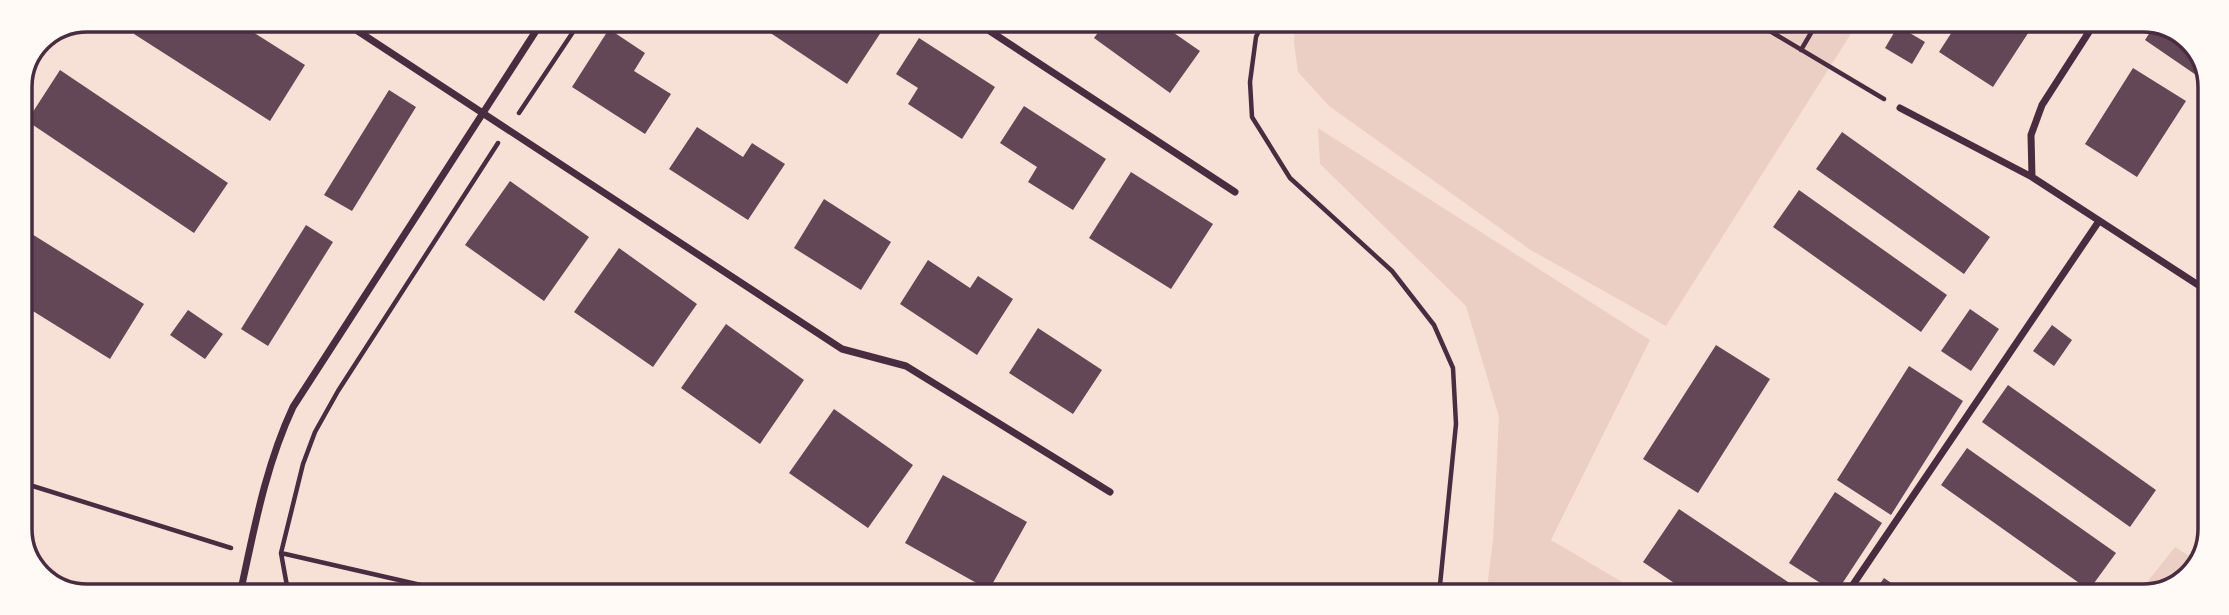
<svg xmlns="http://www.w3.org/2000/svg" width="2229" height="615" font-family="'PT Sans',sans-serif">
	<rect width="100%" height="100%" fill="#f7e1d7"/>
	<path fill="#ebcfc5" d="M1295,21h564l-193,305 -137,-77 -200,-143 -31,-34 -4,-29z
		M1318,128l332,212 -99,200 93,55h-158l7,-55 6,-123 -33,-111 -146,-142z
		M2175,547l22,14 -13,21 -41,14h-7z"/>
	<path fill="#644757" d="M143,19h89l73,46 -35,56 -136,-87z
		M773,20h116l-42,64 -81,-54z
		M1107,20h76l-9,13 26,18 -30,42 -76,-55z
		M1959,21h77l-43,66 -54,-35z
		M2157,21l36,22 11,26 -5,8 -54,-37z
		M1898,26l27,16 -13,22 -27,-16z
		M609,29l36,24 -11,18 37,23 -26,40 -73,-47z
		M919,38l76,49 -33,52 -54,-35 10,-16 -22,-14z
		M2133,68l53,33 -49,76 -52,-33z
		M60,70l168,113 -34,50 -167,-112z
		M389,90l27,17 -64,104 -28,-16z
		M1024,106l82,53 -33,51 -45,-28 9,-15 -37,-24z
		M697,127l46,30 9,-14 33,21 -37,56 -79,-51z
		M1842,132l148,105 -26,37 -148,-105z
		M1131,172l82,52 -42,65 -82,-51z
		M510,181l79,56 -45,64 -79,-56z
		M1799,190l148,105 -26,37 -148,-105z
		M824,199l67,43 -30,48 -67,-42z
		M306,225l27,17 -65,104 -27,-17z
		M19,226l125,78 -34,55 -90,-56z
		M619,248l78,56 -44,63 -79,-55z
		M928,260l42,28 8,-12 35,23 -36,56 -77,-51z
		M1970,309l29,20 -28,42 -30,-20z
		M188,310l35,24 -18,25 -35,-24z
		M726,324l78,56 -44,64 -79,-56z
		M2052,325l20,15 -18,26 -21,-15z
		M1038,328l64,42 -29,44 -64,-41z
		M1716,345l54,34 -72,114 -55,-34z
		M1909,366l54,35 -72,114 -54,-35z
		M2008,385l148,105 -26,37 -148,-105z
		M834,409l79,56 -45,63 -79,-55z
		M1967,448l149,105 -27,37 -148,-105z
		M943,475l84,47 -38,68 -84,-47z
		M1835,492l47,31 -46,70 -47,-30z
		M1679,509l112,75 -7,11h-92l-49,-33z
		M1884,578l25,17h-37z"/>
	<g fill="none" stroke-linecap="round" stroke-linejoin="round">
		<path stroke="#4a2c40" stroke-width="4.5" d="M1264,20l-8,17 -6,45 2,35 38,61 102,93 42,54 19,43 3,56 -17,171
			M1753,21l131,78
			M1801,50l17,-29
			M519,113l62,-93
			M20,482l211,66
			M281,553l179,41
			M296,594l-9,-8 -6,-33 22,-89 12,-32 23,-41 160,-248"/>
		<path stroke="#4a2c40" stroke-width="7" d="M341,20l501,329 64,17 204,126
			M973,20l262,172
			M2096,21l-54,84 -11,30 1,42 177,115
			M1900,108l132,69
			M240,594c14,-64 25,-127 53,-187l250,-387
			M1846,595l253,-374"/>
	</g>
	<path d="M0 0H2229V615H0ZM87 32H2143A55 55 0 0 1 2198 87V529A55 55 0 0 1 2143 584H87A55 55 0 0 1 32 529V87A55 55 0 0 1 87 32Z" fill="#fffaf5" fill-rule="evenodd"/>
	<path fill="none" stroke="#4a2c40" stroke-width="3.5" d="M87 32H2143A55 55 0 0 1 2198 87V529A55 55 0 0 1 2143 584H87A55 55 0 0 1 32 529V87A55 55 0 0 1 87 32Z"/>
</svg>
